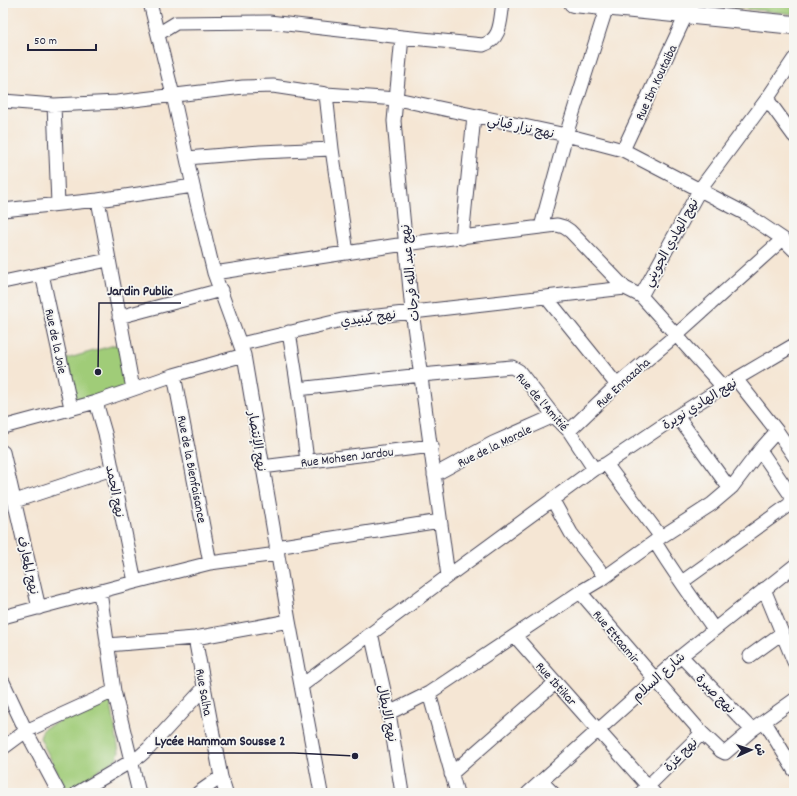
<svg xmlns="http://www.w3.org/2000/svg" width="797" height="796" font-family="Dekko,'Playpen Sans Arabic',sans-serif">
	<rect width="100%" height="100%" fill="#f6f6f2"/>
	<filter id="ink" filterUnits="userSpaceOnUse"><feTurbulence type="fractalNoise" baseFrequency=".025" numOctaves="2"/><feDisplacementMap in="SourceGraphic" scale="8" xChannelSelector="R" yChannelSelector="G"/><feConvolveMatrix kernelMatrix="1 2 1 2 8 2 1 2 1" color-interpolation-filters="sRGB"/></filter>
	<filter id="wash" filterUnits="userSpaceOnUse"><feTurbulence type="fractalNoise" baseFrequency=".012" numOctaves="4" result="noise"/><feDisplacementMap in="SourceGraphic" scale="16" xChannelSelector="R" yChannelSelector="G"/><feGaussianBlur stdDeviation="0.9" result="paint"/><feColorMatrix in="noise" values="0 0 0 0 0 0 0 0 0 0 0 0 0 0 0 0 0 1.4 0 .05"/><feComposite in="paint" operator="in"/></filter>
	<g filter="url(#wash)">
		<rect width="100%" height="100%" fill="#f5e6d4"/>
		<path fill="#a0cc78" stroke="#61775a" d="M691,3h102l1,11z
			M118,344l14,41 -58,18 -8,-44z
			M106,699l5,4 8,49 -3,7 -46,30 -5,-2 -25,-49 3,-9z"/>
	</g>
	<g filter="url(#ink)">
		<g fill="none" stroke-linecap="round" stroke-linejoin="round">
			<defs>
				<path id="minor" d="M150,3l23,92 20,91 21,87 30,82 45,266 32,172
					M158,34l18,-11 93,-1 133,15 81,8c19,-6 17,-25 20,-42
					M326,94l6,55 15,104
					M767,99l27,37
					M3,101l51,4 63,-3 126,-15 30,-1 53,8 71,5 169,36 57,15 123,64 37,25 11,11
					M54,105l4,99
					M623,150l64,-137
					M187,158l73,-6 72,-3
					M98,200l95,-14
					M3,210l95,-10 35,189
					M541,227l25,-92 41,-129
					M462,238l12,-122
					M214,273l191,-29 152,-19 7,2 6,4 55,57
					M42,274l29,134
					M3,282l105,-22
					M641,296l59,-107 67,-90 27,-40
					M546,297l71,88
					M119,317l102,-27
					M289,332l9,57 9,72
					M241,344l101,-24 283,-32 16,8 82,91
					M174,375l36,188
					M736,379l41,52 17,25
					M298,389l123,-14 91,-8 7,4 35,45 15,15 25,38 12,-5 71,-48 59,-37 58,-34
					M96,402l9,31 30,149
					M677,416l53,73
					M3,427l93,-25 78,-27 70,-20
					M569,431l48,-46 59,-50 107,-96
					M3,452l36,156
					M606,464l55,73
					M262,467l170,-21
					M434,475l59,-32 61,-27
					M552,499l19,34 34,44
					M15,501l97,-32
					M655,542c18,30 39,58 59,87
					M276,547l164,-26
					M448,576l146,-107
					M682,582l108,-78 2,-7 -32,-47
					M764,589l30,73
					M100,592l14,99 25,102
					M580,592l75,87 47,54 19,18 4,2 27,-23 42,-30
					M3,617l132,-35 75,-19 67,-9
					M371,633l18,80 13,80
					M515,636c46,53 93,105 139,157
					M195,638l26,139 5,16
					M107,645l88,-7 94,-17
					M681,656l71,74
					M750,656l32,-23
					M3,682l23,49 33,62
					M301,686l147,-110 -36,-265 -16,-168 -2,-22 8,-84
					M429,693l28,100
					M389,713l40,-20 151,-101 25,-15 56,-40 51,-33 20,-17 28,-37 17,-19
					M765,722l29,48
					M3,748l23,-17 88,-40
					M451,774l104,-91
					M541,781l12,12
					M77,793l63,-37 9,-8 55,-60
					M198,793l23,-16
					M528,793l153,-137 113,-90
					M641,793l61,-60"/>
				<path id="highway" d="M573,3l221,22"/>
			</defs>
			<use href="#minor" stroke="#423f52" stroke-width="15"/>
			<use href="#highway" stroke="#423f52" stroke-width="20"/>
			<use href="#minor" stroke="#fff" stroke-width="13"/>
			<use href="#highway" stroke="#fff" stroke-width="18"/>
		</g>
	</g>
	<g text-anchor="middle" stroke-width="3.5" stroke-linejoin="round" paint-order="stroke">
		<g font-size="13" fill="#22223b" stroke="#f6f6f2">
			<text transform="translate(655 82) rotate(-65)" y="5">Rue Ibn Koutaiba</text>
			<text transform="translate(521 126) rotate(12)" y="5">نهج نزار قباني</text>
			<text transform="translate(670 242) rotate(-61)" y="5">نهج الهادي الجويني</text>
			<text transform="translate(409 273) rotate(-96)" y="5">نهج عبد الله فرحات</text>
			<text transform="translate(368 317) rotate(-8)" y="5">نهج كينيدي</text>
			<text transform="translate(57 341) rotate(78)" y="5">Rue de la Joie</text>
			<text transform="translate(622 382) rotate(-42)" y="5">Rue Ennazaha</text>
			<text transform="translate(543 401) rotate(49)" y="5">Rue de l'Amitié</text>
			<text transform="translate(699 403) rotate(-32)" y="5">نهج الهادي نويرة</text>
			<text transform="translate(258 441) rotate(81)" y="5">نهج الإنتصار</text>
			<text transform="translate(494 445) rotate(-26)" y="5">Rue de la Morale</text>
			<text transform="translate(347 456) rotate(-7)" y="5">Rue Mohsen Jardou</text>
			<text transform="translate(193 469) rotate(79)" y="5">Rue de la Bienfaisance</text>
			<text transform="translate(116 491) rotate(79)" y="5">نهج الحمد</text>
			<text transform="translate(29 565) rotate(77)" y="5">نهج المعارف</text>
			<text transform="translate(617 636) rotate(50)" y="5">Rue Ettaamir</text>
			<text transform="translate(658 676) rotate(-42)" y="5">شارع السلام</text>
			<text transform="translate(557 683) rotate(48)" y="5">Rue Ibtikar</text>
			<text transform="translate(205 692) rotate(80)" y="5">Rue Salha</text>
			<text transform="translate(716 693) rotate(46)" y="5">نهج صبرة</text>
			<text transform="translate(388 713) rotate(79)" y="5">نهج الابطال</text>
			<text transform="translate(680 754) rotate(-45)" y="5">نهج غزة</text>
		</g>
	</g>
	<path fill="none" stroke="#22223b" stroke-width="1.5" d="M98 372L99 303H181M355 756L294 753H147"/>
	<g fill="#22223b" stroke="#f6f6f2" stroke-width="1.5">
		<circle cx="98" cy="372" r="4"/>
		<circle cx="355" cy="756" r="4"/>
	</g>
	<g font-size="14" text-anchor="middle" font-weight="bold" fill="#22223b" stroke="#f6f6f2" stroke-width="3.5" stroke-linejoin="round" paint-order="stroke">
		<text x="140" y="295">Jardin Public</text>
		<text x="220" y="745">Lycée Hammam Sousse 2</text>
	</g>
	<rect width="797" height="796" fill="none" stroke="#f6f6f2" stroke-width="16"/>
	<g transform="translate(751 750) rotate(87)" stroke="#f6f6f2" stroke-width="3" paint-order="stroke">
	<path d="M0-3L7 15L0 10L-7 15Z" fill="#22223b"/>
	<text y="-6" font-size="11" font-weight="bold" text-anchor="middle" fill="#22223b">ش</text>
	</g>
	<path d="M28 44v6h68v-6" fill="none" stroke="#22223b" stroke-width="2"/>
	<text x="34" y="44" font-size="12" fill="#22223b" stroke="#f6f6f2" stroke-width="3" paint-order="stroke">50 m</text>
</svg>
